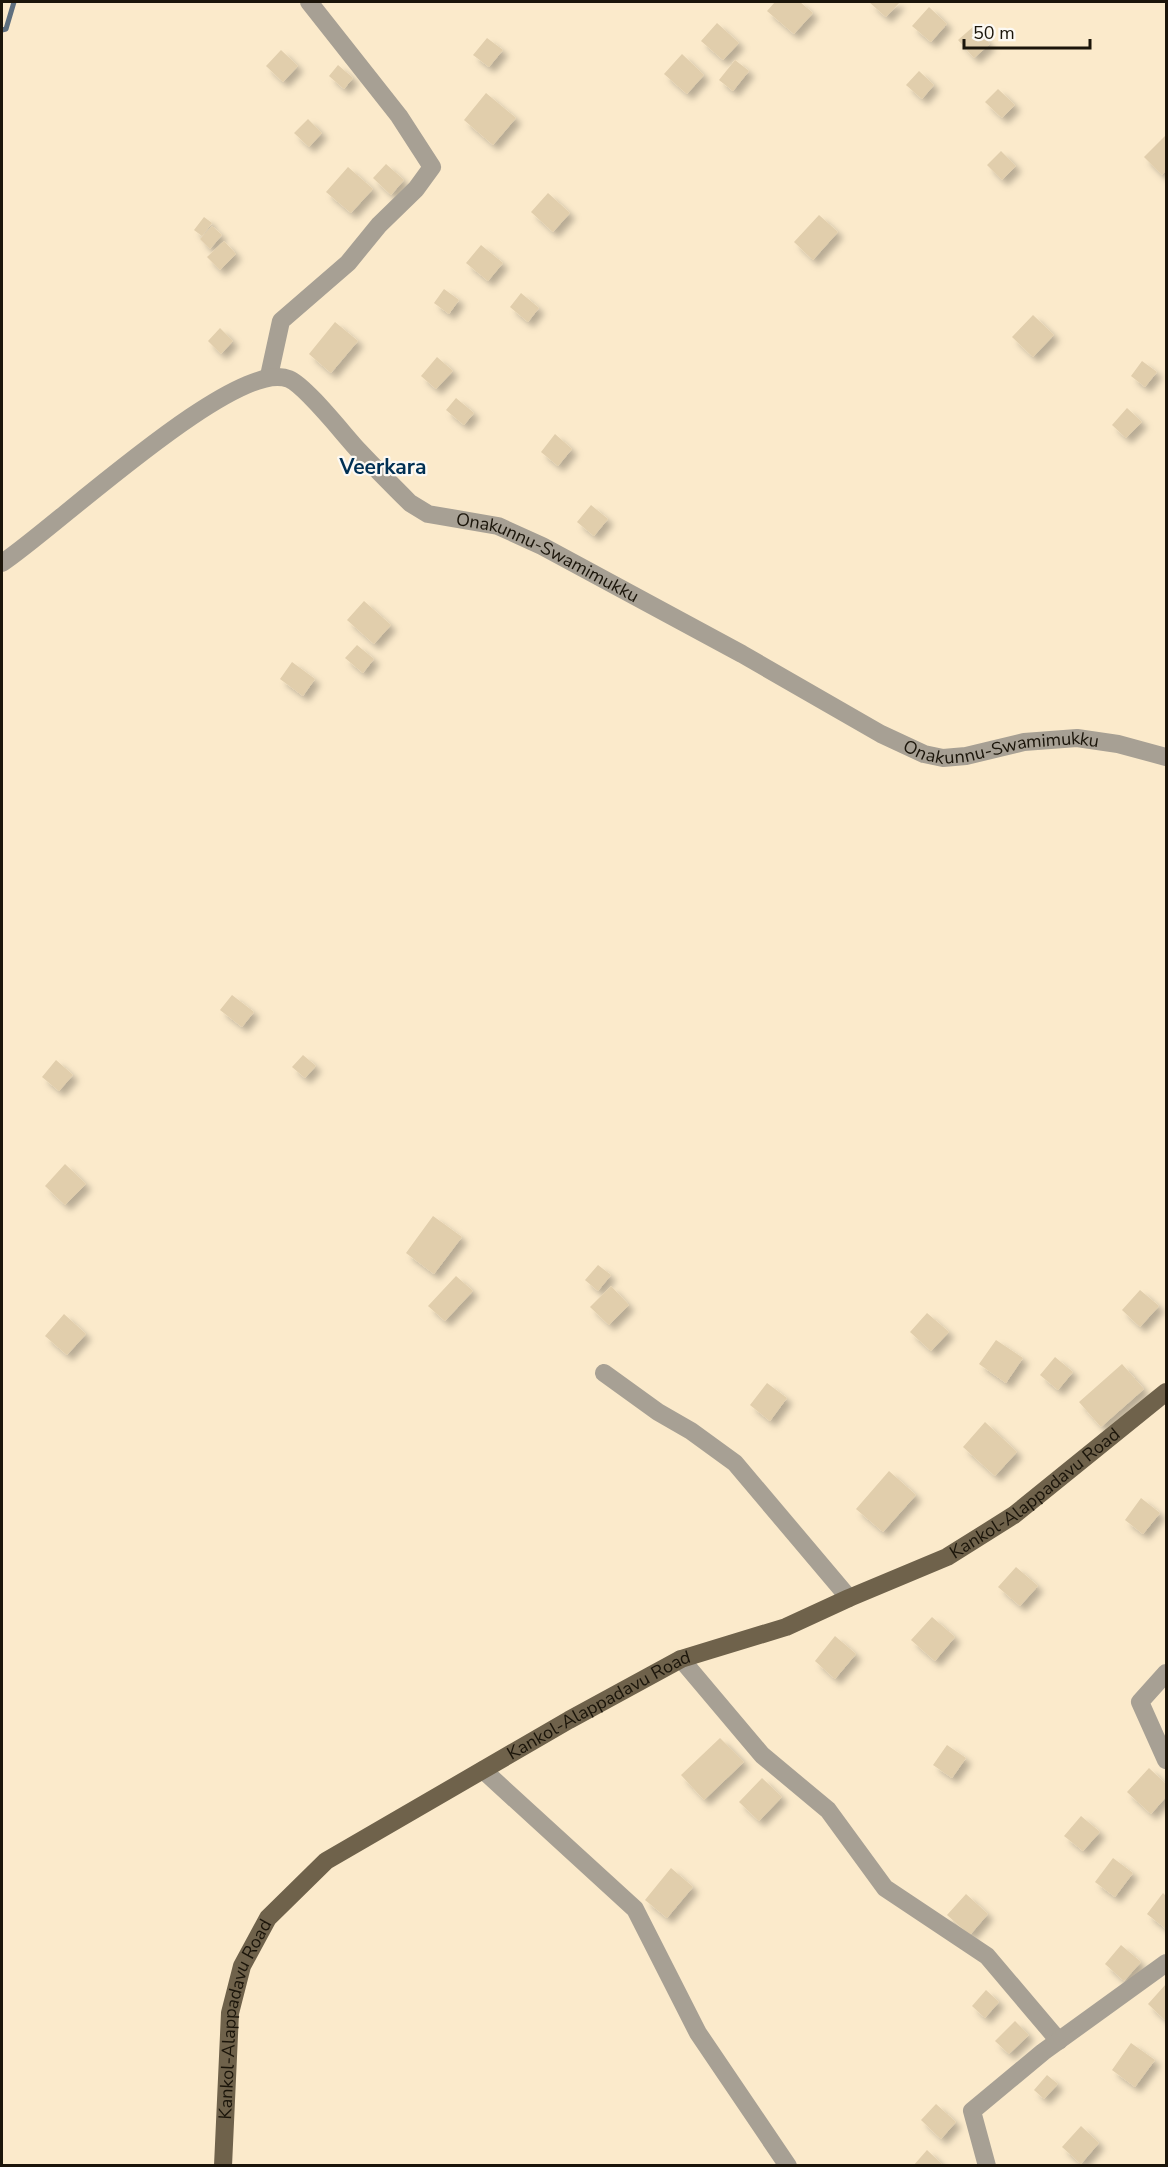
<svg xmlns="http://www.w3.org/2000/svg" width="1168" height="2167" font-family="'Nunito Sans',sans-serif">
	<defs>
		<filter id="shadow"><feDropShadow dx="5.5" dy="5.5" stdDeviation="3" flood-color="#0004"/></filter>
	</defs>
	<rect width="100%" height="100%" fill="#fbeacb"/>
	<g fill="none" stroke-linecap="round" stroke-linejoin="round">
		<path stroke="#5e6f7e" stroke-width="5" d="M2,30l4,-1 8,-27"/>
	</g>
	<path fill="#e1ceac" filter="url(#shadow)" d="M775,2h25l13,11 -19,21 -27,-23z
		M869,2h31l-14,15z
		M929,7l18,17 -16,18 -19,-16z
		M717,23l22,20 -16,17 -22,-19z
		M974,26l16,18 -16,14 -16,-18z
		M487,38l16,12 -14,17 -16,-12z
		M281,50l17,16 -15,16 -17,-16z
		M682,54l22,21 -17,19 -23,-20z
		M735,60l14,11 -16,20 -14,-11z
		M338,65l15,13 -9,11 -15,-13z
		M919,71l15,14 -12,14 -16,-14z
		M998,89l17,16 -13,13 -17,-16z
		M486,93l30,25 -23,27 -29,-25z
		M308,119l14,14 -13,14 -15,-14z
		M1165,136l1,35 -4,4 -18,-18z
		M1001,151l15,15 -14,14 -15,-15z
		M386,164l18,16 -13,15 -18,-17z
		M348,167l25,22 -22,24 -25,-21z
		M548,193l22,20 -17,19 -22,-20z
		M819,215l19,17 -25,28 -19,-18z
		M204,217l8,6 -10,13 -8,-6z
		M212,226l10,9 -12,14 -10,-10z
		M224,241l12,13 -16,16 -13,-13z
		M481,245l22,18 -15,18 -22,-18z
		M444,289l15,11 -10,14 -15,-11z
		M521,293l18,15 -11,14 -18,-15z
		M1033,315l21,20 -21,22 -21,-20z
		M335,322l23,19 -27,32 -22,-19z
		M220,328l13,13 -12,13 -13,-13z
		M437,357l16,14 -17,18 -15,-13z
		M1142,361l15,11 -12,15 -14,-11z
		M456,398l18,15 -10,12 -18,-15z
		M1127,408l15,14 -16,16 -14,-13z
		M555,434l17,15 -14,17 -17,-14z
		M591,505l17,14 -14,17 -17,-14z
		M364,601l27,24 -17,19 -27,-24z
		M357,645l17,14 -11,14 -18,-15z
		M292,662l23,17 -12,17 -23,-17z
		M232,995l22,17 -12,15 -22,-17z
		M303,1055l13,11 -11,12 -13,-11z
		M56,1060l17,15 -14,16 -17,-14z
		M65,1164l21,20 -21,21 -20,-19z
		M433,1216l29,21 -28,37 -28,-21z
		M598,1265l13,10 -13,16 -13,-11z
		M456,1276l17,15 -28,30 -17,-15z
		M611,1286l18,19 -20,20 -19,-18z
		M1140,1290l19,16 -19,21 -18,-17z
		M927,1313l22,19 -18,19 -21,-19z
		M64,1314l22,20 -19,21 -22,-19z
		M996,1340l27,18 -17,25 -27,-19z
		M1055,1357l18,15 -15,18 -18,-15z
		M1122,1364l22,25 -43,38 -22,-25z
		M767,1383l20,15 -17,23 -20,-16z
		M985,1422l32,30 -22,24 -32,-29z
		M889,1471l27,24 -33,37 -27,-23z
		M1141,1498l19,15 -17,21 -18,-14z
		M1016,1567l22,19 -18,20 -22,-19z
		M932,1617l23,20 -20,24 -24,-21z
		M835,1636l21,18 -21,25 -20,-18z
		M720,1738l24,24 -40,38 -23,-25z
		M947,1745l19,13 -14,20 -19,-13z
		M1149,1768l17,16v13l-15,17 -24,-22z
		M762,1778l20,19 -23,24 -20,-19z
		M1081,1816l19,16 -17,19 -19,-15z
		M1113,1858l20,15 -18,24 -20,-15z
		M671,1868l22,19 -26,31 -22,-18z
		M1163,1893l3,3v33l-19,-15z
		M966,1894l22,20 -18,21 -23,-20z
		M1121,1945l20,17 -17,19 -19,-17z
		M1166,1984v37l-18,-17z
		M986,1990l13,12 -14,16 -13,-12z
		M1015,2021l14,14 -20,19 -14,-13z
		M1131,2043l24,17 -20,27 -23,-17z
		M1047,2075l11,9 -14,15 -10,-9z
		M936,2104l20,18 -15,17 -20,-19z
		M1081,2126l18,17 -18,21 -19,-17z
		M927,2150l17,16h-31z"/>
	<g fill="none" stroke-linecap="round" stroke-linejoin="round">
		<g stroke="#a7a094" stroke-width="18">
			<path d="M269,376l12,-55 67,-58 31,-38 37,-36 16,-22 -33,-51 -90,-114"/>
			<path id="s1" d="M2,563c51,-33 233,-206 287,-184 17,7 55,56 70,72 17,18 34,35 51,52l18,11 70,12 44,20 200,108 139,80 43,20 19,4 23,-2 58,-14 53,-4 41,6 48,13"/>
			<path d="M604,1373l54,39 33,19 44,32 114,135"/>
			<path d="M681,1659l81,96 66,55 57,78 102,68 72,85"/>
			<path d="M1166,1673l-26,29 26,58"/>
			<path d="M483,1770l152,139 63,124 90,133"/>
			<path d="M987,2166l-15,-55 71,-59 123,-89"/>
		</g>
		<path stroke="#6f624b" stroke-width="18" id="s2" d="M223,2166l7,-153 12,-47 26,-48 58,-57 243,-141 112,-61 105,-32 63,-29 98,-41 67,-42 152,-123"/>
	</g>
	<g text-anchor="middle" stroke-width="4.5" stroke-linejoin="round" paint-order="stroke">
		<g font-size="18" fill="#1b150a" stroke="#fcf9f3">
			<text dy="6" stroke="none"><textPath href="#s1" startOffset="670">Onakunnu-Swamimukku</textPath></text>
			<text dy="6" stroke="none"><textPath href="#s1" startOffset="1174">Onakunnu-Swamimukku</textPath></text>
			<text dy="6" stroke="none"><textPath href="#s2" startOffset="1140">Kankol-Alappadavu Road</textPath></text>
			<text dy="6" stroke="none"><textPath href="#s2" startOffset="652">Kankol-Alappadavu Road</textPath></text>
			<text dy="6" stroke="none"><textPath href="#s2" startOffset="150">Kankol-Alappadavu Road</textPath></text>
		</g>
		<g font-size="21" font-weight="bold" fill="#003053" stroke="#fcf9f3">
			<text x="383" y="474">Veerkara</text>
		</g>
	</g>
	<rect width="1168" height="2167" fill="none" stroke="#1b150a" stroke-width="6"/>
	<path d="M964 39v9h126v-9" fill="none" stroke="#1b150a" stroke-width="3"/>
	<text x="973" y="39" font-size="18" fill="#1b150a" stroke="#fcf9f3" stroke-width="4.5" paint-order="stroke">50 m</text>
</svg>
